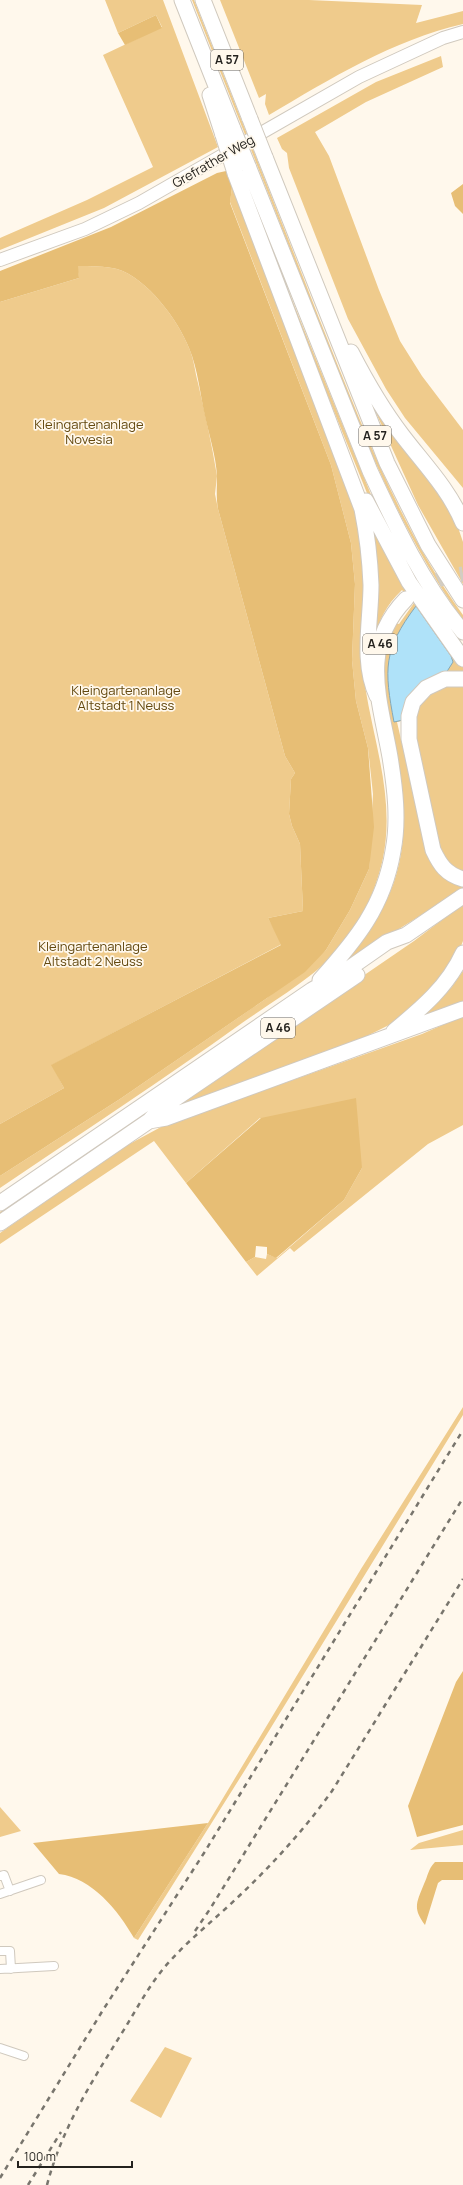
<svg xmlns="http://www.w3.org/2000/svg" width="463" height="2185" font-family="Manrope,sans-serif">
	<rect width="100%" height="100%" fill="#fff8ec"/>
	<path fill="#efcb8c" d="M105,0h58l55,147 -114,61 -104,42v-12l87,-38 66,-33 -50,-112 59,-28 -6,-12 -38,18z
		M192,0h2c42,106 84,212 125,318 41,102 79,207 144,297v5c-68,-95 -108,-204 -150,-312 -40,-103 -81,-206 -121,-308z
		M220,0h89l113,5 -6,18 47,-12v13c-70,16 -133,55 -194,91l-4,-11 1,-10 -7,4z
		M441,56l2,11 -77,35 -51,30 14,24 50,134 21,51 22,35 41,54v58l-58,-70 -19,-29 -38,-70 -59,-151 -2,-15 -5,-4 -5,-11 99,-56z
		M232,187l111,282c10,35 20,70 21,107 1,37 -4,73 1,110 9,57 30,113 18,172 -7,33 -23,68 -46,93 -24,27 -65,51 -95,72 -79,57 -161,110 -242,165v-12l120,-77 147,-101 59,-48 24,-40 19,-41 4,-75 -5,-46 -12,-47 -4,-41 3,-76 -4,-41 -20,-78 -101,-263z
		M272,258h3l99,244 -3,1z
		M77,266c13,0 27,0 40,3 30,9 61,51 72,79 5,11 6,24 9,35 7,31 14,62 19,93l-2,18 3,15 67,247 10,17 -4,6 -2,35 3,12 8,18 3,67 -35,7 14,26 -230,121 12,23 -64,36v-822l79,-24z
		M366,391l86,119 11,32v42l-45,-79z
		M367,513l96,152v10l-40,9 -17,53 -5,-16 -4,1 21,92 12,36 33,33v6l-61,38 -70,47c51,-52 76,-98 71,-173 -2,-25 -9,-50 -13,-75 -7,-40 -12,-65 5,-103l4,1 15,-21 -12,-13c-16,15 -23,30 -28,51z
		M442,685h21v187l-14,-6 -11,-22 -23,-104 -1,-18 8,-23z
		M463,904v37l-6,15 -14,23 -50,44 -32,16 -175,65 -4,-4 232,-159z
		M463,971v31l-47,21 35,-35z
		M463,1016v109l-35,19 -134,108 -4,-4 -33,28 -11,-14 9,-5 11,2 1,-5 10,4 67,-58 18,-32 -102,-50 -74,65 -32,-42 -154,103v-11l124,-86 48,-26 38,-15 35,-9 177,-63z
		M174,1093l-174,122v-3z
		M463,1407v8l-218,355 -107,170 -4,-2 74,-115 153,-254z
		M0,1807l21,24 -21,6z
		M463,1830v15l-53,5 9,-7z
		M165,2047l27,11 -31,60 -31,-17z"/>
	<path fill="#e7be75" d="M156,15l6,13 -37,17 -7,-12z
		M226,171l6,16 -2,16 101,262 20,78 4,41 -3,76 4,41 12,47 6,79 -5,42 -19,41 -24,40 -21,22 -185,127 -120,77v-52l64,-36 -13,-23 230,-120 -13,-27 35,-7 -3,-67 -8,-18 -3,-12 2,-35 4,-6 -10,-17 -67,-247c-2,-12 -1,-21 -1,-33 -1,-20 -8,-41 -12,-60 -5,-22 -7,-47 -16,-68 -11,-28 -42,-70 -72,-79 -13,-3 -27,-3 -39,-3l1,12 -79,24v-31l111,-44 106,-54z
		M463,184v30l-8,-8 -4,-13z
		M356,1098l6,70 -18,32 -68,58 -9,-4v-7l-11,-1 -1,11 -9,5 -60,-79 75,-65z
		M463,1671v154l-46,12 -9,-31 48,-124z
		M208,1823l-74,115c-16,-28 -42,-60 -75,-64l-26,-31z
		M435,1862h28v18h-21l-4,3 -13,42c-13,-17 -8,-23 -1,-41 4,-8 4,-15 11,-22z"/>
	<path fill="#afe2f9" stroke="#85a8b7" d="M416,606l35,50 2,6 -7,11c-29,5 -32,24 -43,47l-9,2c-10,-53 -11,-72 22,-116z"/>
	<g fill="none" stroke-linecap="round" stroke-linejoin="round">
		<path stroke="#d3cdc3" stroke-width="15" stroke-dasharray="15 8" stroke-linecap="butt" d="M417,590l28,-13 18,-3"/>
		<defs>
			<path id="minor" d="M0,1876l4,-1 6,16
				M0,1894l41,-14
				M0,1951h10l1,18
				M0,1969l54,-3
				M0,2048l24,8"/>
			<path id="secondary" d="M0,260l85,-31 54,-26 220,-126 84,-39 20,-6"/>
			<path id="motorway" d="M182,0l51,129
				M203,0l47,119
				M210,95l13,40
				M265,157l122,306 41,82 35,55
				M248,166l122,305c26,56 53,113 93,161
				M235,173l127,336c5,25 8,50 9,76 0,36 -10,77 6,111
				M351,352c15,29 31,57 51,83 22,29 47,54 61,88
				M366,501l43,81 54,77
				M463,679h-18l-19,9 -13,14 -4,14v23l24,111c7,15 13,24 30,29
				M320,980c36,-40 64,-74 73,-129 6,-31 2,-63 -3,-94 -10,-57 -31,-110 16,-158
				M394,1031c28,-23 54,-45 69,-78
				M149,1121l17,-3 297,-109
				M0,1203l312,-213 32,-18 43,-30 19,-7 57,-39
				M0,1223l149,-102 11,-12 197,-134"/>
		</defs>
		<use href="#minor" stroke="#d0c9be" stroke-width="10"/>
		<use href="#secondary" stroke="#d0c9be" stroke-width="14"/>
		<use href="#motorway" stroke="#d0c9be" stroke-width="17"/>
		<use href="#minor" stroke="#fff" stroke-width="8"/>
		<use href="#secondary" stroke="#fff" stroke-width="12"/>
		<use href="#motorway" stroke="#fff" stroke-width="15"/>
		<path stroke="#78756d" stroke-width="2.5" stroke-dasharray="5 5" stroke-linecap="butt" d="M195,1931l15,-22 253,-411
			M0,2178l103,-168 101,-157 259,-423
			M28,2185l33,-53
			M47,2185c15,-58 47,-107 78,-157 14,-23 27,-48 46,-68 20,-22 44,-41 66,-62 35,-33 67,-68 95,-107l131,-212"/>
		<defs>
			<path id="motorway-bridge" d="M250,119l15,38
				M233,129l15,37
				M223,135l12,38"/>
		</defs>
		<use href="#motorway-bridge" stroke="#d0c9be" stroke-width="17" stroke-linecap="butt"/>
		<use href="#motorway-bridge" stroke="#fff" stroke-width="15"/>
	</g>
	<g text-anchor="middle" stroke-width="3.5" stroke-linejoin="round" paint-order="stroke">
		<g fill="#fff8ec" stroke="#66625c" stroke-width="1">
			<rect x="211" y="50" width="32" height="20" rx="3"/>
			<rect x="359" y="426" width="32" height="20" rx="3"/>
			<rect x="363" y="634" width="34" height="20" rx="3"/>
			<rect x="261" y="1018" width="34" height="20" rx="3"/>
		</g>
		<g font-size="12" font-weight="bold" fill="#24221e">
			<text x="227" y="64">A 57</text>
			<text x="375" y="440">A 57</text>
			<text x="380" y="648">A 46</text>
			<text x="278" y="1032">A 46</text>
		</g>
		<g font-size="13" fill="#24221e" stroke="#fff8ec">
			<text transform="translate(213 161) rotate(-30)" y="5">Grefrather Weg</text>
		</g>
		<g font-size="13" fill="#63480e" stroke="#fff8ec">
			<text x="89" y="429">Kleingartenanlage<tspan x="89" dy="15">Novesia</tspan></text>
			<text x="126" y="695">Kleingartenanlage<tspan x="126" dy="15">Altstadt 1 Neuss</tspan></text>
			<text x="93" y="951">Kleingartenanlage<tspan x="93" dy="15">Altstadt 2 Neuss</tspan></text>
		</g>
	</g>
	<path d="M18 2161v6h114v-6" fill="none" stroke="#24221e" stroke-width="2"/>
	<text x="24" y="2161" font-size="12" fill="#24221e" stroke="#fff8ec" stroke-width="3" paint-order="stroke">100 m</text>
</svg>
